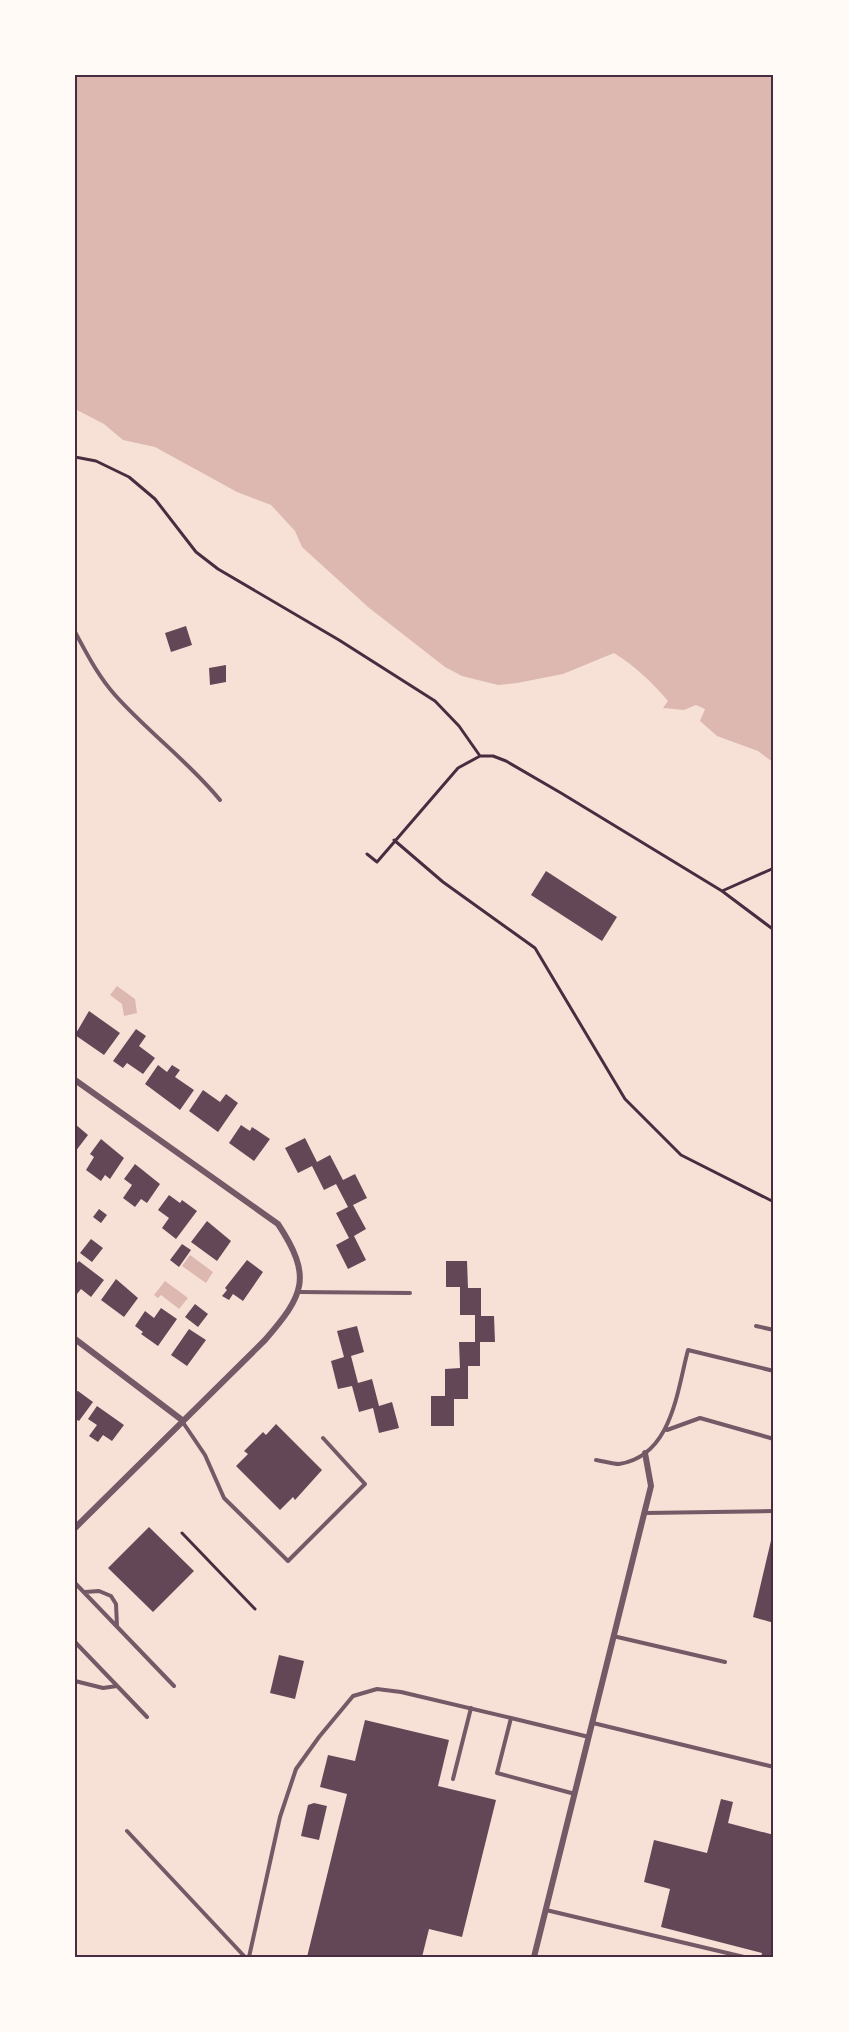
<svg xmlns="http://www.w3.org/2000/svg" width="849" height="2032" font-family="Quicksand,sans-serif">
	<rect width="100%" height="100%" fill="#f7e1d7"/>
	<path fill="#dcb8b0" d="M75,75h699v688l-16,-12 -41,-15 -17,-15 5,-12 -9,-4 -12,5 -21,-2 5,-7c-17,-20 -33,-35 -54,-48l-51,21 -46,9 -19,2 -36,-9 -17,-9 -77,-60 -66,-60 -7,-16 -24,-26 -34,-13 -82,-45 -32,-7 -19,-16 -29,-15z
		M117,986l18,13 2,14 -13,3 -2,-12 -12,-9z
		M190,1255l23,17 -7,11 -24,-17z
		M165,1281l23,17 -9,11 -18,-14 -3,3 -4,-3z"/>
	<path fill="#644757" d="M186,626l6,19 -21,7 -6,-19z
		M226,665v17l-16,3 -1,-17z
		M546,871l71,46 -15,24 -71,-46z
		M89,1011l31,22 -16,22 -29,-20z
		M136,1029l10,7 -7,10 16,12 -12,16 -16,-11 -4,5 -10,-7z
		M158,1065l9,7 5,-7 8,5 -5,7 19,13 -14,20 -35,-26z
		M203,1090l17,12 6,-8 12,9 -20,29 -29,-21z
		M75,1124l13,11 -13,17z
		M241,1125l9,6 2,-4 18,12 -16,22 -25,-18z
		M305,1138l12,24 13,-7 13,25 12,-6 12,24 -14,7 13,24 -12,7 12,24 -18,9 -12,-24 13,-7 -13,-25 12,-6 -12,-23 -12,6 -12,-24 -14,7 -13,-25z
		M101,1139l23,19 -14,21 -5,-4 -4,6 -15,-11 8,-13 -4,-3z
		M135,1164l25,20 -13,19 -6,-4 -6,8 -12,-9 9,-13 -8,-6z
		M169,1195l11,8 2,-3 15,11 -21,28 -14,-11 7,-10 -11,-8z
		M99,1209l8,6 -6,8 -8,-6z
		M207,1221l24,20 -14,20 -26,-19z
		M91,1239l12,9 -11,14 -12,-9z
		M182,1244l9,6 -12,17 -9,-7z
		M247,1260l16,12 -20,29 -10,-7 -4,6 -7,-4 5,-6 -2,-2z
		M79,1261l25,19 -13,17 -10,-8 -4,5 -2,-2v-27z
		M446,1261h21l1,27h13v28h13l1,26h-15v24h-12v33h-14v27h-23v-30h14v-27l15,-1 -1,-26h16v-27h-15v-28h-14z
		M116,1279l22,19 -14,19 -23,-17z
		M195,1304l13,10 -10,13 -13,-10z
		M161,1308l16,11 -19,27 -17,-12 2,-2 -8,-6 10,-15 9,7z
		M357,1326l7,26 -13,4 7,27 14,-4 7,27 13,-4 7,26 -20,5 -6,-25 -14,4 -7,-26 -14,3 -7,-28 13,-4 -7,-26z
		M189,1329l17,11 -19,26 -16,-11z
		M78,1391l15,11 -14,19 -4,-2v-27z
		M97,1406l27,19 -12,16 -9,-6 -5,7 -9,-6 8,-11 -9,-6z
		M276,1424l46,46 -27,30 -2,-3 -13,13 -44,-44 12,-12 -4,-3 19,-19 3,3z
		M149,1527l45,44 -41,41 -45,-44z
		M773,1532h1v91l-21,-6z
		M279,1655l25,6 -9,38 -25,-6z
		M365,1720l84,20 -11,46 58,14 -34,137 -33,-8 -7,28h-115l40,-163 -27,-7 8,-32 27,6z
		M721,1799l12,3 -5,21 46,12v122h-13l1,-4 -101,-26 9,-38 -26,-7 10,-42 53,13z
		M314,1803l13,3 -8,34 -18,-4 7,-31z"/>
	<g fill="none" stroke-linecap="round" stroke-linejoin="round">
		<path stroke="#4a2c40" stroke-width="3" d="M75,457l21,4 33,16 26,22 41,53 22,17 121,71 96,61 24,25 21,30
			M394,840l49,42 92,66 90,151 56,56 93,47
			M367,854l10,8 81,-94 22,-12h13l13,5 55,32 161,98 52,39
			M722,891l52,-23
			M182,1533l73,76"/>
		<path stroke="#755966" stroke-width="4" d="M75,632c12,22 23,44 40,63 33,37 73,66 105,105
			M299,1292l111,1
			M756,1326l18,4
			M182,1421l23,34 19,43 64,63 77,-77 -42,-46
			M667,1430l33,-12 74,21
			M596,1460c7,1 17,4 23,4 53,-8 58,-73 69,-114l86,21
			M645,1513l129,-2
			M75,1583l99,103
			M85,1592l14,-1 12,5 5,8 1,22
			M613,1636l112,26
			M75,1642l72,75
			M75,1681l28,7 14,-2
			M593,1723l181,44
			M453,1779l18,-71
			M575,1794l-78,-21 14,-55 78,19
			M127,1831l118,126
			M546,1910l198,47
			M249,1957l31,-140 16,-48 23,-32 34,-41 24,-7 24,3 110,26
			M438,1957h2"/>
		<path stroke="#755966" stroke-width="6" d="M75,1080l203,144c35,53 26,71 -13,116l-190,188
			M75,1339l107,81
			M534,1957l117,-471 -6,-33"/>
	</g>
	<rect width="849" height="2032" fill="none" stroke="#fffaf5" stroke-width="153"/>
	<rect x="76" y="76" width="696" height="1880" fill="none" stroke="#4a2c40" stroke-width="2"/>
</svg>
